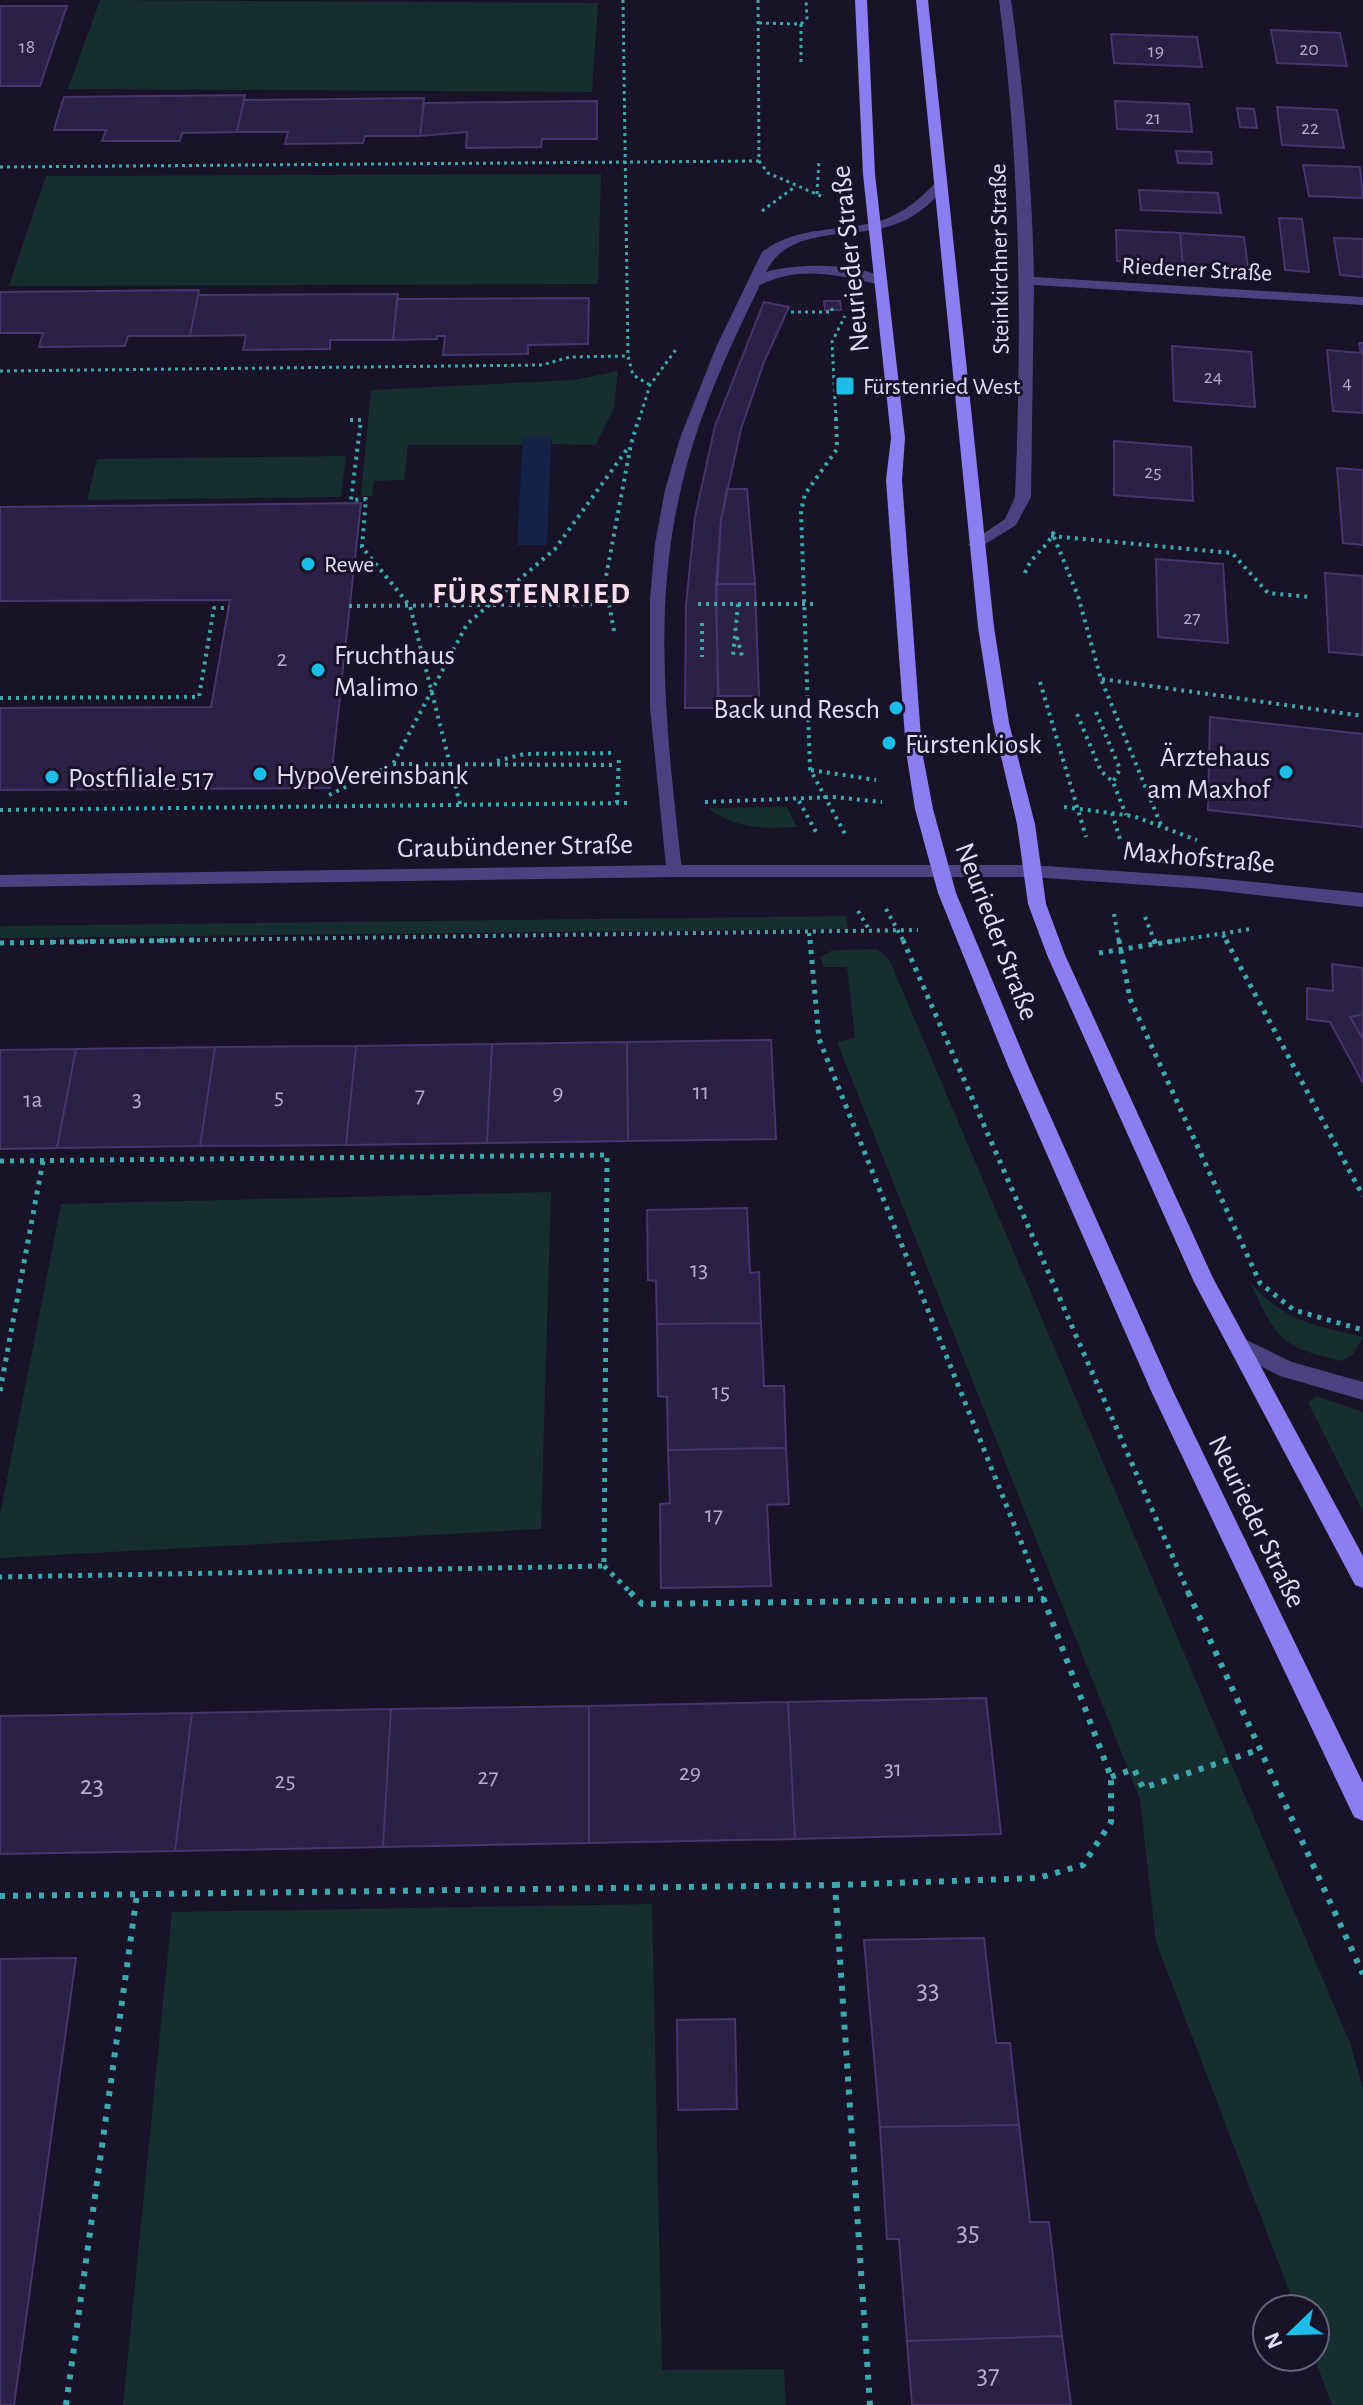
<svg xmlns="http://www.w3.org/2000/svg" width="1363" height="2405" font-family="'Alegreya Sans',sans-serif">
	<rect width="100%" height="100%" fill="#181327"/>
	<path fill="#162e30" d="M100,0l498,3 -6,89 -524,-3z
		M601,174l-3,110 -589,2 37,-110z
		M618,371l-4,37 -18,37 -44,-1 -1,-7h-28v8h-115l-4,35 -30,1 -2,15h-11l10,-106 203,-10z
		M346,456l-5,41 -254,3 10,-41z
		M787,807l10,20c-33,2 -62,2 -89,-19z
		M846,916l2,13 -848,9v-12z
		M877,949l12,10 461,1084 13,45v317h-31l-18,-48 1,-48h-19l-140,-367 -16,-143 -303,-757 18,-4 -8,-71h-23l-4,-10 13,-7z
		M551,1192l-10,337 -541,29v-43l61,-311z
		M1250,1282c35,40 64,43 113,55l-10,17 -12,7c-62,-14 -65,-23 -91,-79z
		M1316,1396l47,16v99l-51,-100 -4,-9z
		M652,1904l10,466 122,-1 2,36h-663l49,-493z"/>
	<path fill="#142349" d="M523,437h28l-4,108h-30z"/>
	<path fill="#2c2046" stroke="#46356f" stroke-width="2" d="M0,6h67l-27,80h-40z
		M1271,30l69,3 7,33 -70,-3z
		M1111,34l86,3 5,30 -88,-4z
		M245,95l-8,37 -55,1 -2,8h-78l4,-11h-52l10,-33z
		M424,98l-4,38h-55l-2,7 -78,1 3,-12h-51l7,-32z
		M597,101v38h-55l-1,8 -75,1 1,-16 -47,4 4,-33z
		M1115,101l74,3 3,28 -75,-3z
		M1277,107l60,3 7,38 -62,-3z
		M1237,108l17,1 3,19 -17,-1z
		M1176,151l35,1 1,12 -34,-1z
		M1303,165l57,2 3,31 -54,-2z
		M1139,190l79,3 3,20 -80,-3z
		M1279,218l23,1 7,53 -24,-2z
		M1116,230l64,3 3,32 -66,-4z
		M1180,233l64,4 4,31 -65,-3z
		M1334,238l29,1v38l-23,-2z
		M199,290l-9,46h-62l-3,10 -86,1 4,-14h-43v-41z
		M398,294l-5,46h-63v9l-87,1 3,-15 -56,1 8,-41z
		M589,298l-1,46 -60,1v9l-85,1 2,-19h-8v3l-44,1 4,-41z
		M824,301h16l1,9h-16z
		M764,302l25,5 -25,55 -23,67 -20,91 -5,86 3,102h-34l1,-103 9,-88 20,-91z
		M1359,343h4v70l-30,-2 -6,-61 34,3z
		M1172,346l79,6 4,55 -81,-6z
		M1114,441l77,6 2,54 -79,-6z
		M1337,468l26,2v75l-20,-2z
		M727,489h20l8,95h-39l5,-64z
		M361,503l-31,285 -330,2v-82l211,-1 19,-107 -230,1v-94z
		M1156,559l67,5 5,79 -70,-6z
		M1325,573l38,3v79l-34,-3z
		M716,584h39l4,112h-41z
		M1210,717l153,17v93l-155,-17z
		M1332,964l31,4v46l-13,3 13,22v44l-33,-61 -23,-3v-31l26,3z
		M1363,1014v25l-13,-22z
		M771,1040l5,99 -148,2 -1,-99z
		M627,1042l1,99 -141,2 5,-99z
		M492,1044l-5,99 -141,2 10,-99z
		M356,1046l-10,99 -146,1 15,-99z
		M215,1047l-15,99 -143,2 19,-99z
		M76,1049l-19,99 -57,1v-99z
		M747,1208l3,65 9,-1 2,51 -104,1 -1,-43 -8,-1 -1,-70z
		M761,1323l3,63h20l2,62 -118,2 -1,-53 -9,-1 -1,-72z
		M786,1448l3,56 -22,1 4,81 -110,2 -1,-84 10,-1 -2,-53z
		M986,1698l15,136 -206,5 -7,-137z
		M788,1702l7,137 -206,4v-137z
		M589,1706v137l-206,4 8,-138z
		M391,1709l-8,138 -208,4 17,-138z
		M192,1713l-17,138 -175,3v-138z
		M984,1938l12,105h14l9,82 -139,2 -16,-187z
		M76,1958l-62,447h-14v-446z
		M735,2019l2,90 -59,1 -1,-90z
		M1019,2125l11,97h19l13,114 -155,5 -8,-102h-12l-7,-112z
		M1062,2336l9,69h-159l-5,-64z"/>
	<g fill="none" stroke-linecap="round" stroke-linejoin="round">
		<path stroke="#3da9ae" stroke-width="3" stroke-dasharray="3 4" stroke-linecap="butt" d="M623,0l5,356
			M758,0l1,161 9,12 53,23
			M759,23l42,1v38
			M801,24l6,-6 -1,-18
			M0,167l759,-6
			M817,194l2,-34
			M762,211l34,-25
			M791,312h41v-5
			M0,371l542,-6 28,-8 58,-1 5,19 17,10
			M639,420l11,-35 27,-37
			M836,420l-4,-78 13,-26"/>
		<path stroke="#3da9ae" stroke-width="4" stroke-dasharray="3 5" stroke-linecap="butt" d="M836,418l1,31 -32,45 -4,17 9,258 35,65
			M350,420h11l-10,80 15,-1 -4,48 48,59 50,198
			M1051,536l181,17 36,40 43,4
			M1054,537l24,59 23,83 60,146
			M1025,573c6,-19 26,-26 30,-46
			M698,604h40l-5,52
			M738,604h76
			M349,606l263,-2
			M702,623v34
			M614,631l-9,-49 26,-138 8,-26
			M737,637l5,19
			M1102,679l261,37
			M1040,682l46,155
			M0,698l199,-1 15,-89h15
			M1096,712l24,57 -7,13
			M1077,714l24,57 12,11 13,33
			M497,761l27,-7 91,-1
			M393,764l223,1
			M811,770l65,10
			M329,795l64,-31 74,-140 88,-75 73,-101
			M799,801l17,31
			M705,802l128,-5 49,5
			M617,803l2,-46
			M1064,807l69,9 64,24
			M0,810l627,-7
			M1112,813l8,26
			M886,909l18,33
			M858,911l12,20
			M1114,914l5,28
			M1145,917l10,25
			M809,933l1,9
			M1223,935l4,7
			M53,942l865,-12
			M1167,942l84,-13"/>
		<path stroke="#3da9ae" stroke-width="5" stroke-dasharray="4 6" stroke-linecap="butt" d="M810,940l9,99 223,555
			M903,940l286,654
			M1119,940l11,59 130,284 34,27 69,20
			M1154,940l2,6
			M1226,940l137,256
			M0,943l195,-3
			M1099,953l81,-13
			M0,1161l607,-6 -3,411 -604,11
			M0,1391l43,-230
			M604,1566l28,28"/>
		<path stroke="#3da9ae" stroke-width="6" stroke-dasharray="5 8" stroke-linecap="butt" d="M630,1592l12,12 402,-5
			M1188,1592l175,382
			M1111,1777l23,-8 9,19 115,-38
			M835,1885l203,-7 45,-13 28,-43v-45l-70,-185
			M0,1896l835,-11 35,520
			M66,2405l71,-511"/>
		<path fill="#4b4381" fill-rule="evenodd" d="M934,184l11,3c-14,18 -34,33 -55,39 -42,13 -102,0 -124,46 30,-9 96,-10 122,9l-7,4c-42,-10 -81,-20 -121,0 -32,66 -63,132 -79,204 -30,124 -13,257 1,382l-3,5h-12l-17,-168v-110l5,-54 10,-54 15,-52 37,-93 45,-93c37,-28 79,-19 121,-32 20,-7 37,-21 51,-36z"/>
		<path fill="#4b4381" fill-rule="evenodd" d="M999,0h12c13,92 21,184 23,277l329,20v8l-329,-20 -3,212 -15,28 -40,25 -8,-5 3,-3 34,-23 10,-22c7,-167 6,-331 -16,-497z
			M1031,865l173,12 159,16v14l-159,-18 -173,-12 -9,-6z
			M1238,1336l54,26 71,20v18l-83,-24 -49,-25 -3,-6 3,-6z"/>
		<path fill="#4b4381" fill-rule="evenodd" d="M673,865h358l9,6 -9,6h-358l-673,10v-12z"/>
		<path fill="#8c7df1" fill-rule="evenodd" d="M855,0h12l8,174 30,264 -3,42 20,271 11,58 23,84 72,173 145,325 190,392v38l-9,-4 -202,-424 -144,-327 -70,-173 -23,-84 -9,-58 -20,-271 5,-42 -28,-264z
			M916,0h12l66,627 15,96 26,101 11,80 19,51 148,323 150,278v32l-8,-3 -161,-303 -147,-327 -19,-51 -11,-80 -24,-101 -15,-96z"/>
	</g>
	<g fill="#1cbee7" stroke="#181327" stroke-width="3">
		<rect x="835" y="376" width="20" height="20" rx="4"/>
		<circle cx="308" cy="564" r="8"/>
		<circle cx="318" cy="670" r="8"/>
		<circle cx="896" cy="708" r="8"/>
		<circle cx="889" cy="743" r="8"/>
		<circle cx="1286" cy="772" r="8"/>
		<circle cx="260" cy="774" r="8"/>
		<circle cx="52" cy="777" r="8"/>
	</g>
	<g text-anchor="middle" stroke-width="6" stroke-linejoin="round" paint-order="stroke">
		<g font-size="20" fill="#b5adce">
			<text x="27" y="53">18</text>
			<text x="1309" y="55">20</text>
			<text x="1156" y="57">19</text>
			<text x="1153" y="124">21</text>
			<text x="1310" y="134">22</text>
			<text x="1213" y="383">24</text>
			<text x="1347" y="389">4</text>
			<text x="1153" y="478">25</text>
			<text x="1192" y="624">27</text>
		</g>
		<g font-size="24" fill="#e3dcfb" stroke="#181327">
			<text transform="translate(999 259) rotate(-91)" y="8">Steinkirchner Straße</text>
			<text transform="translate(1197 269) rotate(3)" y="8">Riedener Straße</text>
		</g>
		<g font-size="24" fill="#e3dcfb" stroke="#181327" text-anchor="start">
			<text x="863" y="394">Fürstenried West</text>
			<text x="324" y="572">Rewe</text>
		</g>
		<g font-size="24" fill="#b5adce">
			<text x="282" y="666">2</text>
			<text x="701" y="1099">11</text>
			<text x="558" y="1100">9</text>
			<text x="420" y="1102">7</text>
			<text x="279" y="1104">5</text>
			<text x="137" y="1106">3</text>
			<text x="33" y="1107">1a</text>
			<text x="699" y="1277">13</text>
			<text x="721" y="1399">15</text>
			<text x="714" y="1522">17</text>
			<text x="893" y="1776">31</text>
			<text x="690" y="1780">29</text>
			<text x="488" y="1784">27</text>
			<text x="285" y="1788">25</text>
		</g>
		<g font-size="28" fill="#e3dcfb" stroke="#181327">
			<text transform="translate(849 259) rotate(-96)" y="10">Neurieder Straße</text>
			<text transform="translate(515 845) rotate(-1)" y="10">Graubündener Straße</text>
			<text transform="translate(1199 856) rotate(5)" y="10">Maxhofstraße</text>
			<text transform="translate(998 931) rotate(69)" y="10">Neurieder Straße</text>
			<text transform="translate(1258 1521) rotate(64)" y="10">Neurieder Straße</text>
		</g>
		<g font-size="28" fill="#e3dcfb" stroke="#181327" text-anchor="start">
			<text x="334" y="664">Fruchthaus<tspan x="334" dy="32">Malimo</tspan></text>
			<text x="880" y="718" text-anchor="end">Back und Resch</text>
			<text x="905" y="753">Fürstenkiosk</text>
			<text x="1270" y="766" text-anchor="end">Ärztehaus<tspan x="1270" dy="32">am Maxhof</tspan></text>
			<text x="276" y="784">HypoVereinsbank</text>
			<text x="68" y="787">Postfiliale 517</text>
		</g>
		<g font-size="28" fill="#b5adce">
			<text x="92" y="1794">23</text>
			<text x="928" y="1998">33</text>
			<text x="968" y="2240">35</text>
			<text x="988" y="2383">37</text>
		</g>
		<g font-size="30" font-weight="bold" letter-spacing="2" fill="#fbdeee" stroke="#181327">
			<text x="532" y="603">FÜRSTENRIED</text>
		</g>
	</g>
	<g transform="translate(1291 2333) rotate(247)"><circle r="38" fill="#181327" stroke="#69637c" stroke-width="2"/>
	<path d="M0-6L14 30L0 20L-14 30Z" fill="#1cbee7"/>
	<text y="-12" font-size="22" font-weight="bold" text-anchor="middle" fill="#e3dcfb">N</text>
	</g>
</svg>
